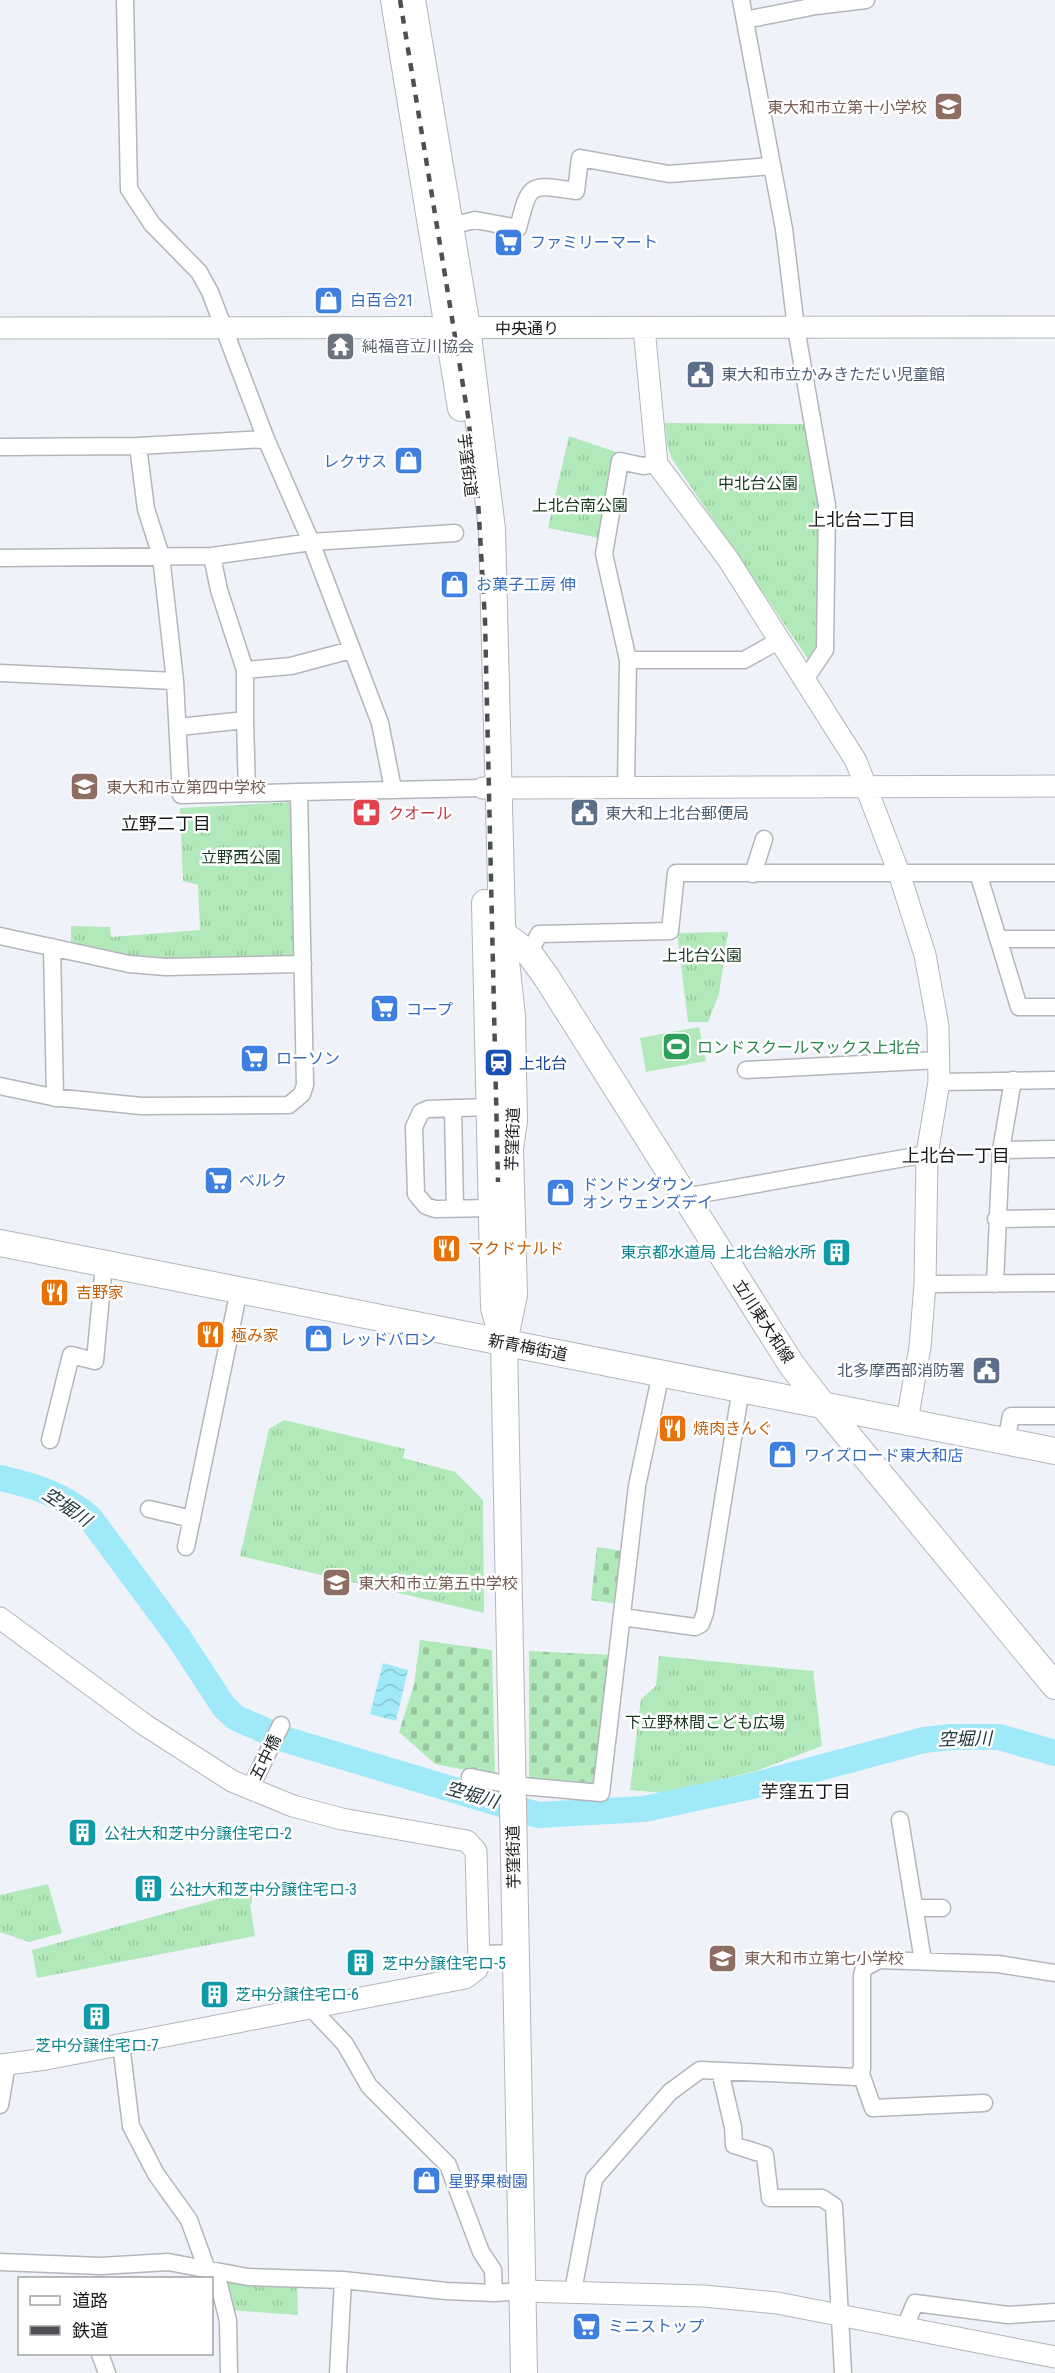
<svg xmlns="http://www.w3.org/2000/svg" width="1055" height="2373" font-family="'Roboto Condensed','Noto Sans JP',sans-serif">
	<defs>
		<pattern id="grass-tufts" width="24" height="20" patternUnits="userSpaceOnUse" patternTransform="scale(1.5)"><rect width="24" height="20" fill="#b2e9ba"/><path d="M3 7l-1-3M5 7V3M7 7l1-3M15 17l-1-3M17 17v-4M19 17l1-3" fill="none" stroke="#98c79f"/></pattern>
		<pattern id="cemetery-stones" width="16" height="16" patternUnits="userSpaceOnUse" patternTransform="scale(1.5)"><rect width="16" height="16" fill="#b2e9ba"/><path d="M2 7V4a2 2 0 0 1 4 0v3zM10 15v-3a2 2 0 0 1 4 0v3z" fill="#98c79f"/></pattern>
		<pattern id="water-waves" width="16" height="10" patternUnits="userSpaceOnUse" patternTransform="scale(1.5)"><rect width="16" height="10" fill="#9fe9f9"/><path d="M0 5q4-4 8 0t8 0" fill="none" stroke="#88c7d5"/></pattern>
	</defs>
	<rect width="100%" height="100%" fill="#f0f2f9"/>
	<path fill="url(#grass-tufts)" d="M665,423l142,1 11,80 1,148 -6,6 -5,1 -136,-200 -5,-14z
		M569,436l47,16 -16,86 -52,-10z
		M292,802l2,154 -160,4 -63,-14v-20l39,1 1,10 89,-7 -2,-45 -15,-4 -3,-73z
		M728,932l-9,62 -11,28h-20l-11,-89z
		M284,1420l121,29 -2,9 52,14 28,28 1,113 -244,-57 29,-127z
		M659,1656l154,15 9,75 -66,25 -92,22 -34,-3 11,-91 15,-13z
		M48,1884l14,49 -33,9 -29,-10v-37z
		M252,1895v8l-2,1 5,32 -218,42 -5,-28 190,-52z
		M226,2280l71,4 1,31 -68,-5z"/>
	<path fill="url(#cemetery-stones)" d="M597,1547l26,4 -6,53 -26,-4z
		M420,1640l72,10 3,126 -60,-12 -36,-32 15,-47z
		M529,1651l82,4 -14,125 -7,5 -61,-7z"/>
	<path fill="#b2e9ba" d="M699,1027l7,34 -60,11 -6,-34z"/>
	<path fill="url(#water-waves)" d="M383,1663l25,7 -12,51 -26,-7z"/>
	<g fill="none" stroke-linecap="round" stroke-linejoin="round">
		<path stroke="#9fe9f9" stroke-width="26" d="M0,1478c34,8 63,16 90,40l89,120 45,69 12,11 51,22 251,75 106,-6 108,-23 172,-46 27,-3h48l56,16"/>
		<defs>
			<path id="minor" d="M125,0l4,189 23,35 47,48 11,20 56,147
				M741,0l43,229 12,99 31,177 -2,145 -19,28
				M745,20l71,-14 50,-6
				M450,226l25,-6 43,8c12,-46 11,-44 58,-37l4,-33 89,16 103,-8
				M0,447l138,-1 128,-7 45,103 -99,14 7,34 26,80 46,-4 60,-16
				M0,558l212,-2
				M628,660h116l36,-20
				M0,673l175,8
				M245,720l2,72
				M179,727l66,-7v-50
				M626,787l2,-127 -24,-106 16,-93 23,5 14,-2
				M393,789l-13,-66 -69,-181 144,-9
				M299,792l184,-4
				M978,873l41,134h36
				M753,874l11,-35
				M0,936l129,28 37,3 137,-3
				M998,939h57
				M52,947l3,151
				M529,953l10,-19 131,-3 6,-58h379
				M746,1070l193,-10
				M939,1082l116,-2
				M0,1086l52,11 89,9 148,-1 13,-11 3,-9 -6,-293 -118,3 -6,-114 -14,-125 -15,-47 -8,-63
				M490,1107l-62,2 -7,3 -7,15 2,67 10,12 9,3 57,-1 8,-5
				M453,1108l2,101
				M1001,1150l54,-1
				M684,1197l243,-43
				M996,1219l59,-1
				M925,1284l130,-1
				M995,1284l6,-134 12,-70
				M50,1440l21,-85 24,6 9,-97
				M1006,1441l5,-25h44
				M149,1509l43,10
				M186,1547l53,-257
				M622,1617l73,10 6,-3 4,-11 36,-225
				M470,1777l41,8 90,8 36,-307 24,-113
				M250,1789l31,-64
				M900,1820l23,141
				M915,1908h27
				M479,1954l36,-1
				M311,2008l34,36 24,42 79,79 33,87 12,18 1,23
				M121,2044l10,82 25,48 33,46 17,47
				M720,2071l13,56 1,18 31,10 5,43h52l12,8 9,167
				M861,2074l12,34 111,-5
				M0,2105l7,-41
				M0,2262l101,4 67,-4 80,15 95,3 103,11 48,2 28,-2
				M216,2272l12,49 1,52
				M573,2291l21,-112 76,-87 30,-22 156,7 6,-8v-94l2,-7 15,-8 119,4 57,9
				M905,2327l10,-24 93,12 47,-3
				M100,2354l7,19
				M338,2373l5,-93"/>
			<path id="tertiary" d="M0,328l1055,-1
				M644,328l13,136 71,95 128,202 43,112 26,82 13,71 1,56 -12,72 -2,130 -5,63 -13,74
				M483,788l572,-2
				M0,1618l145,107 87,56 61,25 49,13 125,22 9,10 3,112 -2,6 -12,9 -419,81 -46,6
				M522,2291l182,5 73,7 278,54"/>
			<path id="primary" d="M394,0l67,408
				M412,0l55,327 25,202 10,395 10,93 1,56 1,48 -4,28 4,146 -10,47 20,1031
				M485,903l9,405 8,28
				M504,935l25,18 18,25 244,386 31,40 233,282
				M0,1243l1055,208"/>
		</defs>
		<use href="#minor" stroke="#b4b6bc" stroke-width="19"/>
		<use href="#tertiary" stroke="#b4b6bc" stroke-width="23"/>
		<use href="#primary" stroke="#b4b6bc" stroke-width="28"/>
		<use href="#minor" stroke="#fff" stroke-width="16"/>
		<use href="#tertiary" stroke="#fff" stroke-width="21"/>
		<use href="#primary" stroke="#fff" stroke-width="26"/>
		<path stroke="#4e4f52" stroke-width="4.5" stroke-dasharray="8 8" stroke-linecap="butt" d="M400,0l68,416 10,84 7,120 13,562"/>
	</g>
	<defs>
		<symbol id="school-square" viewBox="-11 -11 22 22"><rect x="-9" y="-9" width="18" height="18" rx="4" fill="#8d6e63" stroke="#fff"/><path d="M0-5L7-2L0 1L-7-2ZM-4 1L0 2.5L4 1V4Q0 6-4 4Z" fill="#fff"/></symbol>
		<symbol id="supermarket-square" viewBox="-11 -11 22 22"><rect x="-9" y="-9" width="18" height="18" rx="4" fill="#3f7fe0" stroke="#fff"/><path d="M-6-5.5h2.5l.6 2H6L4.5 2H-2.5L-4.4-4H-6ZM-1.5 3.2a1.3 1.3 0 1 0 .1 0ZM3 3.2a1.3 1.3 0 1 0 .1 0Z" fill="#fff"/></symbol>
		<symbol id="shop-square" viewBox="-11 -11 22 22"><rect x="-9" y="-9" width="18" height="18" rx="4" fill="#3f7fe0" stroke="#fff"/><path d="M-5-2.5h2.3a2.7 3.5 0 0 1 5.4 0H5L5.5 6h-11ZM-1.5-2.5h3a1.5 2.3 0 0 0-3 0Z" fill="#fff"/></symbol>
		<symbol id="temple-square" viewBox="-11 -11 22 22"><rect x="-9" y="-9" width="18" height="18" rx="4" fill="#6b7280" stroke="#fff"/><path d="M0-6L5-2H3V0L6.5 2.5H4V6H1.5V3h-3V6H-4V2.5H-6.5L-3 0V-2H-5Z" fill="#fff"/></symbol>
		<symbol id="civic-square" viewBox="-11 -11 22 22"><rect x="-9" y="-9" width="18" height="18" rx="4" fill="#5c6f8a" stroke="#fff"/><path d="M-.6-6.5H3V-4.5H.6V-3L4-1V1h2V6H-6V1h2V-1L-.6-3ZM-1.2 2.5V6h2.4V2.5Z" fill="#fff"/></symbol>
		<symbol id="pharmacy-square" viewBox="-11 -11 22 22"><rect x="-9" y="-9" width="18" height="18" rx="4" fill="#e0444e" stroke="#fff"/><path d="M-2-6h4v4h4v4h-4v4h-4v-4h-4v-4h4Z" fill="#fff"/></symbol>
		<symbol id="stadium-square" viewBox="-11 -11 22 22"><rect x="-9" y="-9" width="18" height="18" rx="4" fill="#2e9e5b" stroke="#fff"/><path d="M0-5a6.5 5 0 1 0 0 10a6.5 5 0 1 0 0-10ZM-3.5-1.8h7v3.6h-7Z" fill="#fff"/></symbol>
		<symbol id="station-square" viewBox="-11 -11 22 22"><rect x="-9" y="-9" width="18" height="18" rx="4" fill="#1a4fb4" stroke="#fff"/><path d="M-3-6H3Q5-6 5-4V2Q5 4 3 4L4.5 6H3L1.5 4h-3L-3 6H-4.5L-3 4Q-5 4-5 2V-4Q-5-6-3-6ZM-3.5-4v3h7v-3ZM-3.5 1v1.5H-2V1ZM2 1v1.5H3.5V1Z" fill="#fff"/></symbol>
		<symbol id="restaurant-square" viewBox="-11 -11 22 22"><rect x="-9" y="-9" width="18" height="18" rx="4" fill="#e8710a" stroke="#fff"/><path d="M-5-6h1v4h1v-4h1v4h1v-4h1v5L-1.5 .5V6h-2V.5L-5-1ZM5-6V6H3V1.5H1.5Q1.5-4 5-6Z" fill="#fff"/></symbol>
		<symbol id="building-square" viewBox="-11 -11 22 22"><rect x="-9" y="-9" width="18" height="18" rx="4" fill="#0f9aa8" stroke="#fff"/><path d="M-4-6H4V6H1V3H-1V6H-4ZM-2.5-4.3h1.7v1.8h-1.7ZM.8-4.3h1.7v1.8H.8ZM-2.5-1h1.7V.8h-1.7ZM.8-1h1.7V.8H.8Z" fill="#fff"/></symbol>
	</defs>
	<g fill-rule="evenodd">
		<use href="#school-square" x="932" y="90" width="33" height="33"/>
		<use href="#supermarket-square" x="492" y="226" width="33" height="33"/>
		<use href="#shop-square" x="312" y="284" width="33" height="33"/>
		<use href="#temple-square" x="324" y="330" width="33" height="33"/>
		<use href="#civic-square" x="684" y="358" width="33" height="33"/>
		<use href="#shop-square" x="392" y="444" width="33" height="33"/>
		<use href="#shop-square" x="438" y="568" width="33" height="33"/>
		<use href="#school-square" x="68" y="770" width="33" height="33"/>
		<use href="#pharmacy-square" x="350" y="796" width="33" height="33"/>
		<use href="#civic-square" x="568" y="796" width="33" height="33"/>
		<use href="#supermarket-square" x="368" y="992" width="33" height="33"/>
		<use href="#stadium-square" x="660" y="1030" width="33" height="33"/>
		<use href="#supermarket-square" x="238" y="1042" width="33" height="33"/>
		<use href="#station-square" x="482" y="1046" width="33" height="33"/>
		<use href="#supermarket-square" x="202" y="1164" width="33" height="33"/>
		<use href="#shop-square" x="544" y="1176" width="33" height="33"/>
		<use href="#restaurant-square" x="430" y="1232" width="33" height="33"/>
		<use href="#building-square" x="820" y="1236" width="33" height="33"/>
		<use href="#restaurant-square" x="38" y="1276" width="33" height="33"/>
		<use href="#restaurant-square" x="194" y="1318" width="33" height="33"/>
		<use href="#shop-square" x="302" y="1322" width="33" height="33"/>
		<use href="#civic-square" x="970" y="1354" width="33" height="33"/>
		<use href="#restaurant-square" x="656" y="1412" width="33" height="33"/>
		<use href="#shop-square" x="766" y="1438" width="33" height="33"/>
		<use href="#school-square" x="320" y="1566" width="33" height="33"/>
		<use href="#building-square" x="66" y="1816" width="33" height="33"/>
		<use href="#building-square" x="132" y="1872" width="33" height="33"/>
		<use href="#school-square" x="706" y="1942" width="33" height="33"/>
		<use href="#building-square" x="344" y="1946" width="33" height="33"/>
		<use href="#building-square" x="198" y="1978" width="33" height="33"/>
		<use href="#building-square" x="80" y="2000" width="33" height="33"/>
		<use href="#shop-square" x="410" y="2164" width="33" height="33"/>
		<use href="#supermarket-square" x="570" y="2310" width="33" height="33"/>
	</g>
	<g text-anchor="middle" stroke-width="5" stroke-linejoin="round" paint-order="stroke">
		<g font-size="16" fill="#785e54" stroke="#fff" text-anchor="start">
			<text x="927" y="113" text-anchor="end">東大和市立第十小学校</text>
			<text x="106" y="793">東大和市立第四中学校</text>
			<text x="358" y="1589">東大和市立第五中学校</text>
			<text x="744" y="1964">東大和市立第七小学校</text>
		</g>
		<g font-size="16" fill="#366cbe" stroke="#fff" text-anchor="start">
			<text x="530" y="248">ファミリーマート</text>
			<text x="350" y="306">白百合21</text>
			<text x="387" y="467" text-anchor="end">レクサス</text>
			<text x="476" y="590">お菓子工房 伸</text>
			<text x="406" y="1015">コープ</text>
			<text x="276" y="1064">ローソン</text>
			<text x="239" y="1186">ベルク</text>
			<text x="582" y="1190">ドンドンダウン<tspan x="582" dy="18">オン ウェンズデイ</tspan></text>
			<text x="340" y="1345">レッドバロン</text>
			<text x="804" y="1461">ワイズロード東大和店</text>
			<text x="448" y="2187">星野果樹園</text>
			<text x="608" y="2332">ミニストップ</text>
		</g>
		<g font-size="16" fill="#191a1c" stroke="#fff">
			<text x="527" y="334">中央通り</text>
			<text transform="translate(468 465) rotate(83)" y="6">芋窪街道</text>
			<text transform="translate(512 1139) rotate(-88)" y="6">芋窪街道</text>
			<text transform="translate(764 1321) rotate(57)" y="6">立川東大和線</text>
			<text transform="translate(528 1347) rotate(11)" y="6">新青梅街道</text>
			<text transform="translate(265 1757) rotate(-64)" y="6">五中橋</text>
			<text transform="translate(513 1857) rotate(-91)" y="6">芋窪街道</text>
		</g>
		<g font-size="16" fill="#5b616d" stroke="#fff" text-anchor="start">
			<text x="362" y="352">純福音立川協会</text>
		</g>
		<g font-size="16" fill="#4e5e75" stroke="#fff" text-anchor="start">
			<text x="721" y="380">東大和市立かみきただい児童館</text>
			<text x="605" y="819">東大和上北台郵便局</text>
			<text x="965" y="1376" text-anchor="end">北多摩西部消防署</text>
		</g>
		<g font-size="16" fill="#16381d" stroke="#fff">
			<text x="758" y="489">中北台公園</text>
			<text x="580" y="511">上北台南公園</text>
			<text x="241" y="863">立野西公園</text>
			<text x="702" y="961">上北台公園</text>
			<text x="705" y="1728">下立野林間こども広場</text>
		</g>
		<g font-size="16" fill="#be3a42" stroke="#fff" text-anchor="start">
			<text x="388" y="819">クオール</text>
		</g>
		<g font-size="16" fill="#27864d" stroke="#fff" text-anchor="start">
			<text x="697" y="1053">ロンドスクールマックス上北台</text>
		</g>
		<g font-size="16" fill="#164399" stroke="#fff" text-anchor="start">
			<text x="519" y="1069">上北台</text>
		</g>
		<g font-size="16" fill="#c56008" stroke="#fff" text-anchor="start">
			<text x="468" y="1254">マクドナルド</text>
			<text x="76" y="1298">吉野家</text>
			<text x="231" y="1341">極み家</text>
			<text x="693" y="1434">焼肉きんぐ</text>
		</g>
		<g font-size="16" fill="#0d838f" stroke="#fff" text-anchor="start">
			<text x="816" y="1258" text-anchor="end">東京都水道局 上北台給水所</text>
			<text x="104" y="1839">公社大和芝中分譲住宅ロ-2</text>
			<text x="169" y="1895">公社大和芝中分譲住宅ロ-3</text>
			<text x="382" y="1969">芝中分譲住宅ロ-5</text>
			<text x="235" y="2000">芝中分譲住宅ロ-6</text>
			<text x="97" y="2051" text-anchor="middle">芝中分譲住宅ロ-7</text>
		</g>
		<g font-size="18" fill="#191a1c" stroke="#fff">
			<text x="862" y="526">上北台二丁目</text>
			<text x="166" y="830">立野二丁目</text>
			<text x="956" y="1162">上北台一丁目</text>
			<text x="806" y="1798">芋窪五丁目</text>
		</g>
		<g font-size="18" font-style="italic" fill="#1b3338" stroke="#fff">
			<text transform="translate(67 1507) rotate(34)" y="6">空堀川</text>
			<text transform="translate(965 1739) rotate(-1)" y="6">空堀川</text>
			<text transform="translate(472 1795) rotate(16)" y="6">空堀川</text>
		</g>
	</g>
	<rect x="18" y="2277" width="195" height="78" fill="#ffffff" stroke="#a3a3a4" stroke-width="1.5"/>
	<rect x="30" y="2296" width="30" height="9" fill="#ffffff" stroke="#a3a3a4" stroke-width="1.5"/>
	<text x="72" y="2307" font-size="18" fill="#191a1c">道路</text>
	<rect x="30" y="2326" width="30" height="9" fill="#4e4f52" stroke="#a3a3a4" stroke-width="1.5"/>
	<text x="72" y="2337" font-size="18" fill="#191a1c">鉄道</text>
</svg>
